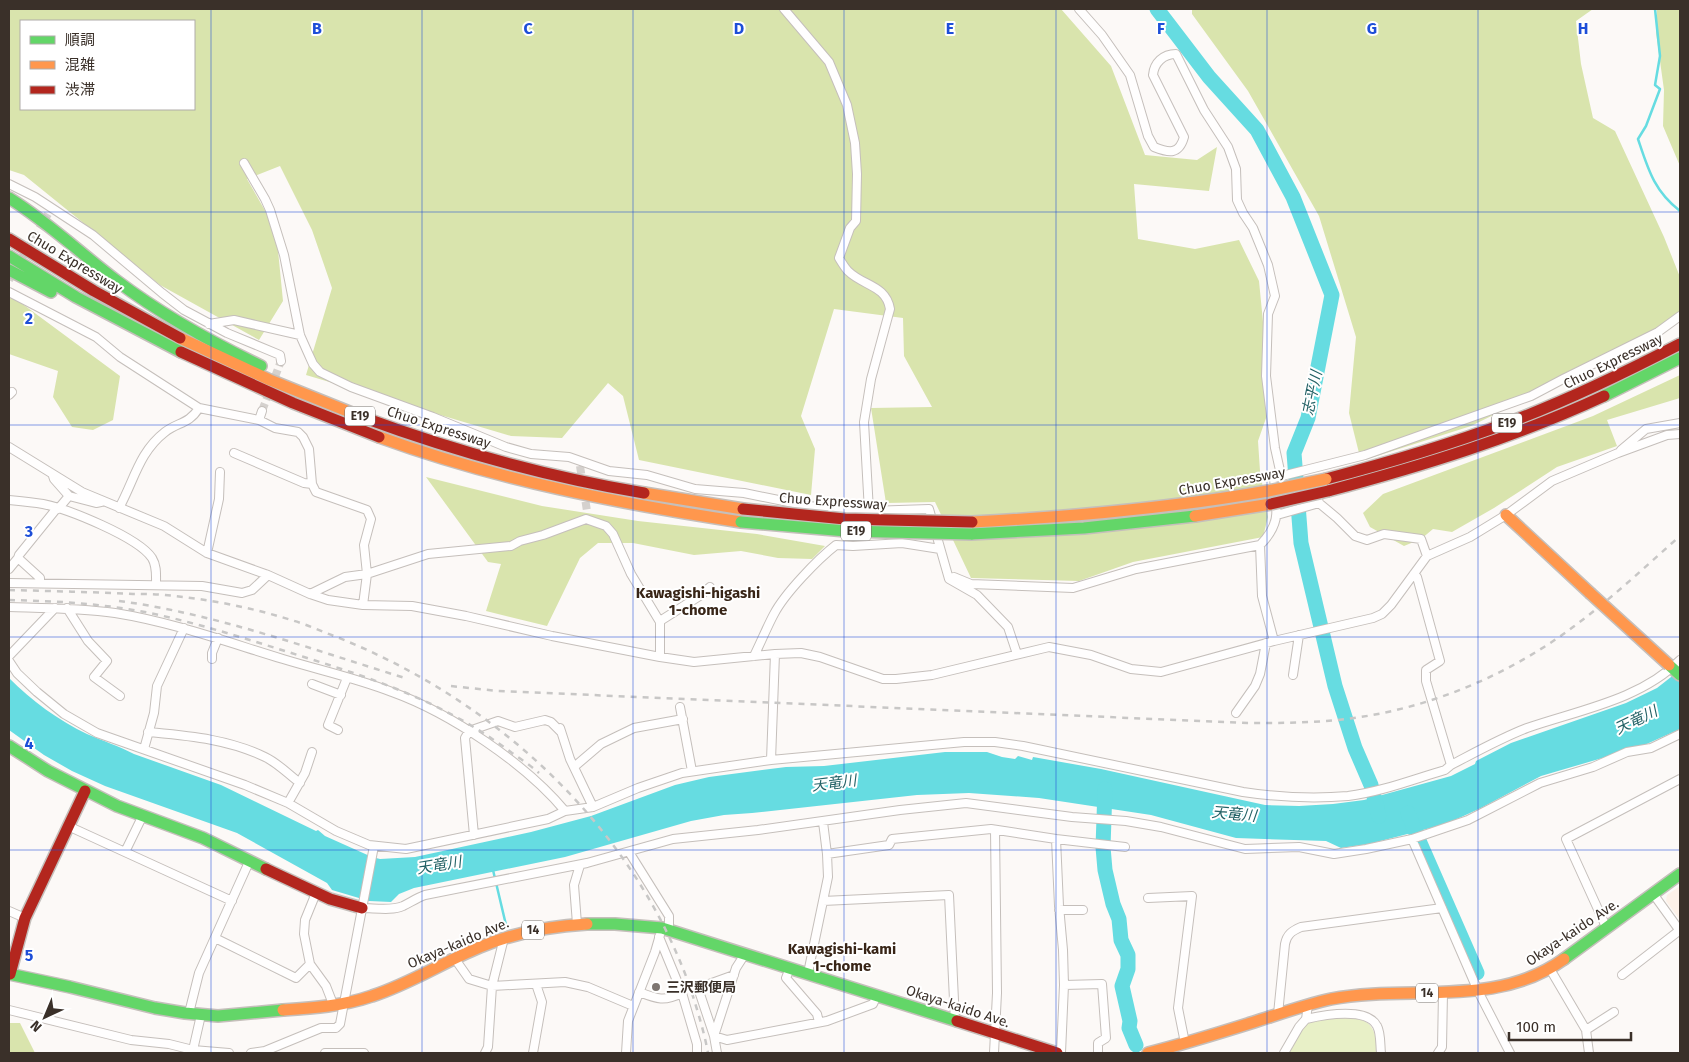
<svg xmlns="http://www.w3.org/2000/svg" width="1689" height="1062" font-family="'Fira Sans','Noto Sans JP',sans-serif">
	<rect width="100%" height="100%" fill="#fcf9f7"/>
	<path fill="#fdf1e8" d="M1680,886v34l-14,-19 1,-6z"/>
	<path fill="#e8f0c7" d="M1325,1018c32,0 52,-5 52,35h-89l17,-28 7,-4z"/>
	<path fill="#d9e4ad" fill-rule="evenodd" d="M9,9h1052l50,57 34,89 52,5 20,-13 -8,44 -75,-7 4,55 57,10 44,-9 20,41 12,123 -13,37 2,30 8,46 -5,20 -130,25 -54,19 -108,-3 -36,-76 -49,1 -15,-95 61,-1 -28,-51 -1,-38 -69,-9 -33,107 14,33 -4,46 -172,-35 -16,-64 -15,-13 -46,55 -51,-2 -205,-61 26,-87 -20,-58 -32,-64 -33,13 29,51 7,71 -24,39 -99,-55 -136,-110 -15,-5zM21,21h173v88h-173z
		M1192,9h401l-17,12 5,43 12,54 22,13 49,106 16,40v44l-31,18 -178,87 -110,35 -12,-48 7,-76 -37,-121 -71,-125 -56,-77z
		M1657,9h23v157l-17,-40 1,-36 -8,-58z
		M9,294l111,82 -7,44 -20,10 -21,-3 -19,-30 5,-26 -49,-17z
		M1680,375v23l-73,22 10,26 -60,21 -63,41 -42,24 -19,-3 -12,10 -17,7 -34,-19 -7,-14 20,-19 210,-78z
		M426,477l116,29 96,15 119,13 68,12 -13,13 -34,-1 -37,-7 -47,4 -61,-12h-35l-18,15 -33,68 -61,-15 15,-47 -13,-2z
		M9,1023h11l15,30h-26z"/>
	<path fill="#66dce1" d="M1680,670v59l-40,18 -99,29 -60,32 -35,16 -77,20 -28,4 -15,-7 -90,-3 -85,-23 -112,-17 -70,-5 -52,2 -165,18 -28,2 -33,6 -126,36 -151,31 -15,6 -8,8 -22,-1 -37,-11 -5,-7 -90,-50 -132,-47 -33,-15 -28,-16 -35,-25v-52c22,22 50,43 78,56 16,7 32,12 47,20l87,31 95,46 2,-1 7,6 47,21 8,2 35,-2 116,-25 60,-16 84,-31 34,-8 77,-10 38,-1 121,-14h42l15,5 13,2 3,-3 14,4 1,-3 68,12 164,36 34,1 34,-2 31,-4 87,-24 24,-12 1,-3 35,-18 115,-40 31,-15z"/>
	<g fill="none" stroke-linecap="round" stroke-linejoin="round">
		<path stroke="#66dce1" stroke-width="2.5" d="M1655,9l5,47 -5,29 5,4 -14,37 -8,13c10,30 16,52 42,72
			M493,870l13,55"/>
		<path stroke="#66dce1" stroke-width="15" d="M1157,9l52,68 48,53 36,67 39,98 -24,123 -14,35 7,90 34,143 20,62 16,37 8,31
			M1105,789l-2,58 2,23 8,34 6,15 2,21 7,15v14l-6,17 8,35 -1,7 7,17
			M1408,813l12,30 57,130"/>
		<path stroke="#d5d1ce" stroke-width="8" stroke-dasharray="8 4" stroke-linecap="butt" d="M9,280l39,-66
			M262,411l19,-50
			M580,466l7,45"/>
		<defs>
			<path id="street" d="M784,9l45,53 18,43 8,38 2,31 -1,47 -6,7 -11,30c3,5 6,10 9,13 15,15 38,14 42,38l-19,70 -7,43 5,89
				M1079,9l23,26 28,40 18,61 6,11c15,6 25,8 30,-10l-31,-62c1,-12 10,-21 23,-21l28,56 24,37 8,22 1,31 6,13 10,15 15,37 7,31 -7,18 -2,62 9,72 6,27
				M244,163l21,36 5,11 14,45 16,80 8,18 5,11 7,8 31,15 82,30 73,30 25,7 38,3 40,14 38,4 48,14 49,4 64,13 61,5 60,-2 20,70 28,16 31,32 9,27
				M9,184l26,13 58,38 69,58 22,17 43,23 53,22 1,6
				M9,292l87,45 24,20 79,51 60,12 16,8 23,4 5,5 6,12 3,35
				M209,324l25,-4 66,15
				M9,395l3,-3
				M259,420l3,-9
				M9,447l73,45 82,34 43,27 61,22 42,19 18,6 35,5 49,1 54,10 86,20 108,21 34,5 81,-8 26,-1 19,4 63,22h13l36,-4 117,-28 42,8 40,14 30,3 113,-31 99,-23 9,-4 9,-9 36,-49 43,-19 36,-22 46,-34 66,-28 49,-18 13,-1
				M1621,450l25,-21 34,-6
				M234,453l70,30 8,1 4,8 51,18 4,9 -7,26 3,29 -4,31
				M53,476l1,3 15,17 -11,13
				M1316,490l3,13 18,15 18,18 12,4 17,-6 37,5 6,17
				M69,496l27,7 5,-1
				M9,500c11,1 23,2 34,4 25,5 95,33 109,54 5,8 4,17 4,26
				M119,508c15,-27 20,-56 46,-76 13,-10 24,-8 34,-24
				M1277,515l42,-12
				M1260,545l2,51 12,45
				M207,553l12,-54 1,-27
				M18,558l1,-3 38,-47
				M9,569l9,-11 22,20v5
				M1413,575l4,2 23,84 -14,9v11l25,84
				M954,577l17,7 102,4 63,-19 124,-24c23,-23 16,-38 14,-67l91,-23 166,-59 34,-18 93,-46 22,-16
				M9,583l193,3 40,7 10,-3 16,-15
				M310,594l35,-17 22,-3 61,-20 83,-8 9,-5 23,-6 43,-16 20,7 7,8 18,40 29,48v35
				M9,607c35,1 70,1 106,6 57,9 112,29 168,46 36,11 73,19 109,33 58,21 133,71 173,119
				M67,608l21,33 19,20 -13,16 26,19
				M660,621l41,-26 9,-8
				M9,656l46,-48
				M754,656c7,-14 13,-29 20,-42 11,-21 44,-55 62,-69l17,1 49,-3 38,6
				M212,659v-6l6,-15
				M9,661l8,12 20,19 27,22 33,19 148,52 43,18 48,28 33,14 37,4 142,-30 17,-8 28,-4 45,-19 44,-15 89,-13 193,-18h31l28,4 220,46c34,5 71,7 105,4 33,-4 66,-17 97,-26l6,-5c25,-13 50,-27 76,-37 52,-18 113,-28 153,-68
				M1293,675l6,-40
				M312,684l29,11
				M680,707l12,64
				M1236,713l19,-27 5,-12 6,-31
				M560,728l10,31 23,48
				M338,730l-10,-5 19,-47
				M148,732c41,4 80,7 117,25 13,6 24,18 35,26
				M144,749l10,-36 3,-27 27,-58
				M771,760l4,-106
				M574,767l27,-23 33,-16 49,-9
				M288,803l17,-30 7,-21
				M68,826l164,75
				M474,835l-9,-97 4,-7 29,-10 17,6 30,-7 6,2 10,10
				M1056,839l69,8
				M1412,839l66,152 32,62
				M125,852l18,-37
				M629,852l40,64v14
				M827,854l62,-9 3,-6 99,-10 65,10 3,67 4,44 1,35 -3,68
				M316,893l-11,27 -1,14 6,30 16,22 7,18
				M1654,895l26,36
				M1148,898l44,-2 -14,112 7,35
				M823,901l126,-6 6,126
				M362,908c13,0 30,3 41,-2 8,-4 14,-8 22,-11l162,-32 86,-24 85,-9 142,-20 66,-7 106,14 54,4 35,6 84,22 54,-2 35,7 32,-5 46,-10 56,-19 72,-37 53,-16 34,-15 24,-4 29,-14
				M1059,910h24
				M9,911l16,7
				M577,924l-3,-39 6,-20
				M1607,929l-41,-90 114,-60
				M215,938l81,40 14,-14
				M745,954l-9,14 -22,68 13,4 100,-19 46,-17 4,-9
				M455,959l14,20 23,7 73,-4 23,5 45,19
				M790,968l-4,10 31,36 2,8
				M1550,969l36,61 3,23
				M808,973l20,-96 -1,-23 -4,-32
				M1622,975l58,-45
				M1064,985l38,-1 4,54 -8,5v10
				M639,992c18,7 25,10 43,1l-23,-56
				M682,993l15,51v9
				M9,1010l122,30 38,4 24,6 36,3
				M189,1013l10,-40 50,-111
				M1278,1014l7,-70c2,-10 7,-13 16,-17l141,-19
				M1306,1019c18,-4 61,-12 71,7 4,7 3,19 4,27
				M1586,1030l28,-18
				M193,1050l8,-35
				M251,1053l14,-2 56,-23h15l4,-4 34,-178
				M325,1053h39
				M485,1053l3,-6 4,-61 12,-48
				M533,1053l9,-51 -6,-18
				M626,1053l2,-32 27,-69 7,-24
				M717,1053l-3,-17 -16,-48 36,-13
				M994,1053l3,-60 -2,-163
				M1284,1053l15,-26 7,-8 2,-14
				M1438,1053l4,-6 1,-54"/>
			<path id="fast" d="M9,198c39,24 72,56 108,83 45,34 94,61 144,85
				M9,256l67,41 105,55
				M9,270l42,22
				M1604,396l76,-38
				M971,534l113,-6 111,-12
				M1669,665l11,10
				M9,746l39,25 69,35 86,32 63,31
				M587,924h28l47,4 295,93
				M1564,959l116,-85
				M9,974l61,13 85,21 30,5 33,3 65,-6"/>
			<path id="slow" d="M180,338l90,42 92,37
				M379,437c118,43 238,66 362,85
				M644,493l99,16
				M1506,515l84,78
				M1195,516l76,-12
				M972,522c99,-5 198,-14 296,-31
				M283,1010c30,-2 60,-4 89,-14 38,-12 71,-34 108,-49 34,-14 70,-21 107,-23
				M1148,1053c36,-9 71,-20 106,-31 25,-8 50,-17 77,-23 77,-15 164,10 233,-40"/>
			<path id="jam" d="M9,239l85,52 86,47
				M181,352l112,51 86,34
				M362,417c92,34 186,60 282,76
				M1326,479c61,-16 122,-34 181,-56 60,-22 117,-50 173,-79
				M1328,491c94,-25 188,-54 276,-95
				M266,869l64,30 32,9
				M10,974l15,-56 60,-127
				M957,1021l100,32"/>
		</defs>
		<use href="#street" stroke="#c5bfbb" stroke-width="10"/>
		<use href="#fast" stroke="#c5bfbb" stroke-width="14"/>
		<use href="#slow" stroke="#c5bfbb" stroke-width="14"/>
		<use href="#jam" stroke="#c5bfbb" stroke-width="14"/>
		<use href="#street" stroke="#fffefe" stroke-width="8"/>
		<use href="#fast" stroke="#63d668" stroke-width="11"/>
		<use href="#slow" stroke="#ff974d" stroke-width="11"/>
		<use href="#jam" stroke="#b3261e" stroke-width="11"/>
		<path stroke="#c8c7c6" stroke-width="2.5" stroke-dasharray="6 6" stroke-linecap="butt" d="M9,590c41,1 83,2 124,4 10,0 21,0 32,1 42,4 85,12 126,25 15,4 29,11 43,16 159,62 298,188 356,351 7,22 14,44 18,66
			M9,600c50,1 101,4 150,15 49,11 97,27 145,42 77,24 143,47 208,96 9,6 19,13 27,20
			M119,601c98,13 191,48 286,77
			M451,686l47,5 750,32c36,0 71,0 106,-5 79,-11 156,-44 219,-91 38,-28 72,-60 107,-91"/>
		<defs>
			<path id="fast-bridge" d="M741,522l105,9 125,3"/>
			<path id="slow-bridge" d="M1268,491l58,-12
				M1590,593l79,72"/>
			<path id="jam-bridge" d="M1271,504l57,-13
				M743,509l102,10 127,3"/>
		</defs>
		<use href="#fast-bridge" stroke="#c5bfbb" stroke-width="14" stroke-linecap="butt"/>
		<use href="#slow-bridge" stroke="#c5bfbb" stroke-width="14" stroke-linecap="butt"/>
		<use href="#jam-bridge" stroke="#c5bfbb" stroke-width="14" stroke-linecap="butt"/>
		<use href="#fast-bridge" stroke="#63d668" stroke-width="11"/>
		<use href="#slow-bridge" stroke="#ff974d" stroke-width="11"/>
		<use href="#jam-bridge" stroke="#b3261e" stroke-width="11"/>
	</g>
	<path fill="none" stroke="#1d4ed8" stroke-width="1" stroke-opacity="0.55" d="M211,9v1044M422,9v1044M633,9v1044M844,9v1044M1056,9v1044M1267,9v1044M1478,9v1044M9,212h1671M9,425h1671M9,637h1671M9,850h1671"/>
	<circle fill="#7e7671" stroke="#fff" stroke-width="2" cx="656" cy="987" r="5"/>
	<g text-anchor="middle" stroke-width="4" stroke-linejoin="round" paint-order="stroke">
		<g fill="#fff" stroke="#756e69" stroke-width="1">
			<rect x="345" y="406.5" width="30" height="19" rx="4"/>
			<rect x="1492" y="413.5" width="30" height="19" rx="4"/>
			<rect x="841" y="521.5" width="30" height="19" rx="4"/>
			<rect x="522" y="920.5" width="22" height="19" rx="4"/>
			<rect x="1416" y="983.5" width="22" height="19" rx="4"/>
		</g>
		<g font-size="12" font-weight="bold" fill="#3a3029">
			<text x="360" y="420">E19</text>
			<text x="1507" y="427">E19</text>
			<text x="856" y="535">E19</text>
			<text x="533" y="934">14</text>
			<text x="1427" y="997">14</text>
		</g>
		<g font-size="14" fill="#3a3029" stroke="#fff">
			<text transform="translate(75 262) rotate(31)" y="5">Chuo Expressway</text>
			<text transform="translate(1613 361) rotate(-26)" y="5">Chuo Expressway</text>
			<text transform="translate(439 427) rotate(18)" y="5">Chuo Expressway</text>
			<text transform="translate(1232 481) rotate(-10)" y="5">Chuo Expressway</text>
			<text transform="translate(833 501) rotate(4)" y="5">Chuo Expressway</text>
			<text transform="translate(1572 932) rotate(-34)" y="5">Okaya-kaido Ave.</text>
			<text transform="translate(458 943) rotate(-23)" y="5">Okaya-kaido Ave.</text>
			<text transform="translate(958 1006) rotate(18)" y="5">Okaya-kaido Ave.</text>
		</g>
		<g font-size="14" font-weight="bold" fill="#3a3029" stroke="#fff" text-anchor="start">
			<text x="666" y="992">三沢郵便局</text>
		</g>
		<g font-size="15" font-style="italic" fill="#246266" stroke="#fff">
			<text transform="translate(1312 393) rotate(-78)" y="5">志平川</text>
			<text transform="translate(1636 720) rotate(-26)" y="5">天竜川</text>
			<text transform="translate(834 783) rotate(-7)" y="5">天竜川</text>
			<text transform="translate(1234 814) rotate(5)" y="5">天竜川</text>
			<text transform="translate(439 865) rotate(-9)" y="5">天竜川</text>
		</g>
		<g font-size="15" font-weight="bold" fill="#382517" stroke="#fff">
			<text x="698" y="598">Kawagishi-higashi<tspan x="698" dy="17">1-chome</tspan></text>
			<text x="842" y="954">Kawagishi-kami<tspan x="842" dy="17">1-chome</tspan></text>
		</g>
	</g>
	<g font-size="16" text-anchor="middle" font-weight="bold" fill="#1d4ed8" stroke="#fff" stroke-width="4" stroke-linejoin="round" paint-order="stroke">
		<text x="317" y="34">B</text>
		<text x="528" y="34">C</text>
		<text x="739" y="34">D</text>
		<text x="950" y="34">E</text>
		<text x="1161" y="34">F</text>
		<text x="1372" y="34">G</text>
		<text x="1583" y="34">H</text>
		<text x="29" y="324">2</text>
		<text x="29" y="537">3</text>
		<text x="29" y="749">4</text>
		<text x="29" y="961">5</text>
	</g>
	<rect width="1689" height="1062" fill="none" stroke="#3a3029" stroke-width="20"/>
	<rect x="20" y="20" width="175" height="90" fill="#ffffff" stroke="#b0aca9"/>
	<rect x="30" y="36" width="25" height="8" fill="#63d668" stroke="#b0aca9"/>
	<text x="65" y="45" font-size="15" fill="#3a3029">順調</text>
	<rect x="30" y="61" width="25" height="8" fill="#ff974d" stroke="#b0aca9"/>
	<text x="65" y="70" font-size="15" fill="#3a3029">混雑</text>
	<rect x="30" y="86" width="25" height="8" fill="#b3261e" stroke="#b0aca9"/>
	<text x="65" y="95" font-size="15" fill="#3a3029">渋滞</text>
	<g transform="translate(45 1017) rotate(224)" stroke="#ffffff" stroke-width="4" paint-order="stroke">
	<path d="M0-4L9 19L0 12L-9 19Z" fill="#3a3029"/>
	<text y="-8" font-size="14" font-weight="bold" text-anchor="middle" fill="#3a3029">N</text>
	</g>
	<path d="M1509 1032v8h122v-8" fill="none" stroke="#3a3029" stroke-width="2.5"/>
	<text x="1516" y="1032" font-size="15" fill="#3a3029" stroke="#ffffff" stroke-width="4" paint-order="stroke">100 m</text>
</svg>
